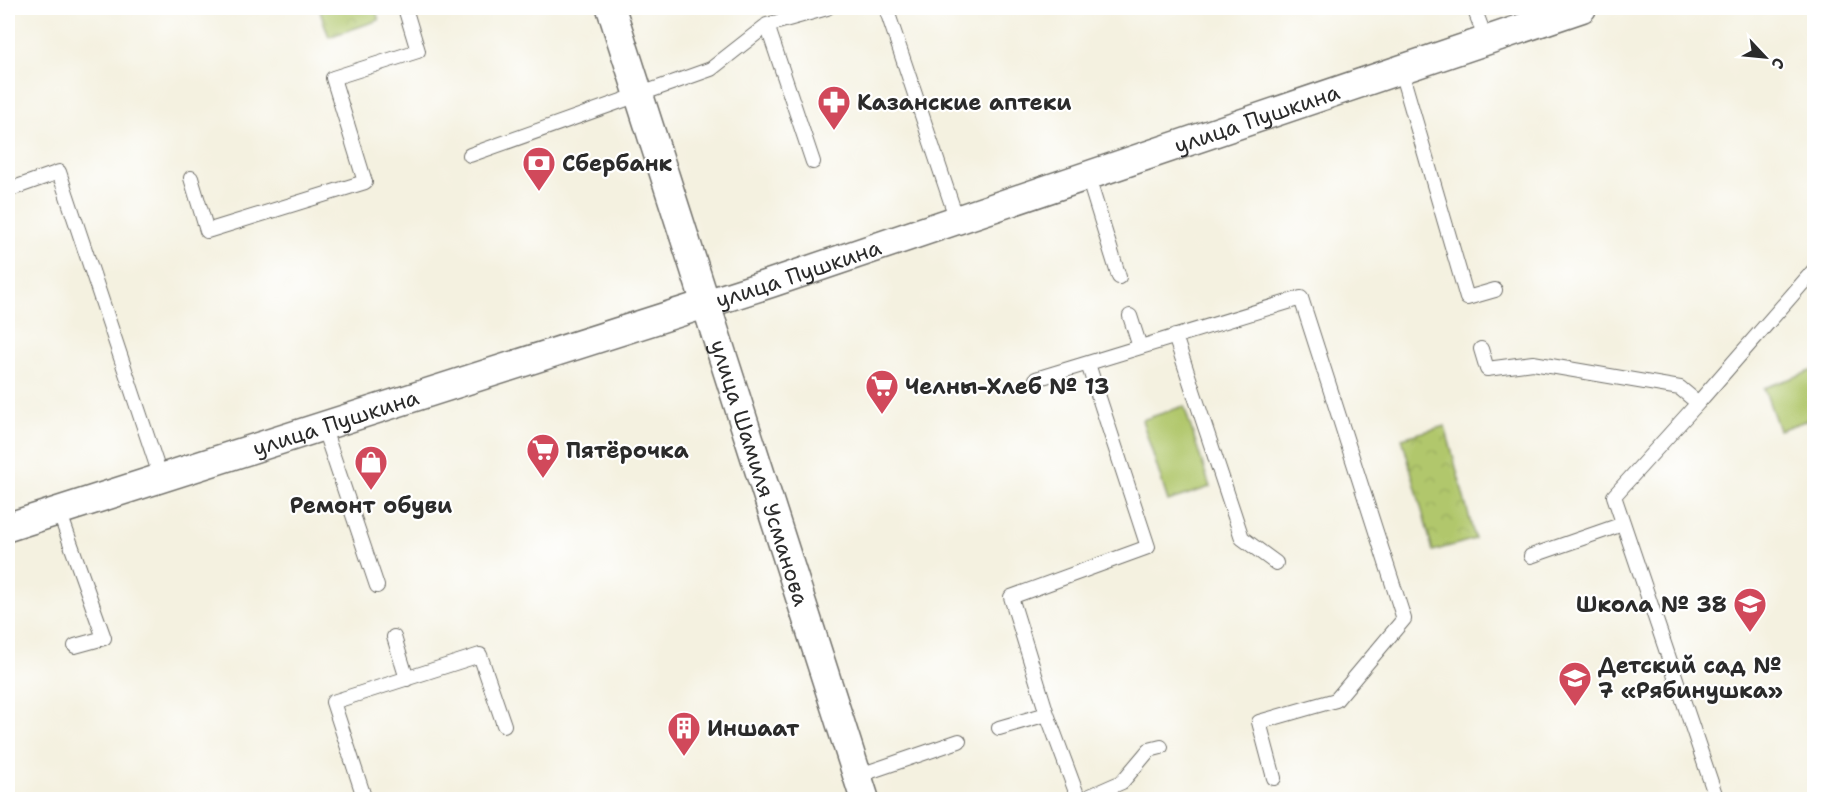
<svg xmlns="http://www.w3.org/2000/svg" width="1822" height="807" font-family="'Shantell Sans',sans-serif">
	<defs>
		<pattern id="park-crowns" width="20" height="18" patternUnits="userSpaceOnUse" patternTransform="scale(1.5)"><rect width="20" height="18" fill="#b1c76c"/><path d="M2 6a3 3 0 1 1 6 0M12 15a3 3 0 1 1 6 0" fill="none" stroke="#98ab5e"/></pattern>
	</defs>
	<rect width="100%" height="100%" fill="#fff"/>
	<filter id="ink" filterUnits="userSpaceOnUse"><feTurbulence type="fractalNoise" baseFrequency=".0167" numOctaves="2"/><feDisplacementMap in="SourceGraphic" scale="12" xChannelSelector="R" yChannelSelector="G"/><feConvolveMatrix kernelMatrix="1 2 1 2 8 2 1 2 1" color-interpolation-filters="sRGB"/></filter>
	<filter id="wash" filterUnits="userSpaceOnUse"><feTurbulence type="fractalNoise" baseFrequency=".008" numOctaves="4" result="noise"/><feDisplacementMap in="SourceGraphic" scale="24" xChannelSelector="R" yChannelSelector="G"/><feGaussianBlur stdDeviation="1.35" result="paint"/><feColorMatrix in="noise" values="0 0 0 0 0 0 0 0 0 0 0 0 0 0 0 0 0 1.4 0 .05"/><feComposite in="paint" operator="in"/></filter>
	<g filter="url(#wash)">
		<rect width="100%" height="100%" fill="#f4f1e0"/>
		<path fill="url(#park-crowns)" stroke="#6e794c" stroke-width="1.5" d="M319,8h56l4,12 -50,17z
			M1445,426l30,113 -42,12 -31,-113z"/>
		<path fill="#b1c76c" stroke="#6e794c" stroke-width="1.5" d="M1814,370v48l-35,12 -15,-42z
			M1184,406l26,81 -42,14 -26,-81z"/>
	</g>
	<g filter="url(#ink)">
		<g fill="none" stroke-linecap="round" stroke-linejoin="round">
			<defs>
				<path id="service" d="M886,8l71,212
					M1474,8l12,32
					M767,25l46,137
					M1400,68l67,230 28,-8
					M470,155l241,-86 56,-44 60,-17
					M1087,174l32,103
					M191,178l16,53 158,-49 -32,-104 85,-27 -13,-43
					M8,190l51,-18 102,306
					M1130,316l10,31
					M1175,336l67,202 34,25
					M1481,349l6,20 46,-6 147,25 18,15 -84,93 103,304
					M1036,379l265,-81 103,321 -68,81 -77,22 15,56
					M1698,403l116,-133
					M323,426l54,160
					M59,511l45,127 -29,8
					M1531,556l92,-32
					M394,637l13,42
					M999,728l48,-14
					M857,776l102,-35
					M365,800l-32,-98 147,-47 24,70
					M1079,800l-32,-86 -36,-117 137,-50 -60,-183
					M1081,800l41,-18 27,-32 12,-3"/>
				<g id="minor">
					<path id="s1" d="M611,8l254,792"/>
					<path id="s2" d="M8,527l763,-244 811,-275"/>
				</g>
			</defs>
			<use href="#service" stroke="#71706a" stroke-width="16"/>
			<use href="#minor" stroke="#71706a" stroke-width="31"/>
			<use href="#service" stroke="#fff" stroke-width="14"/>
			<use href="#minor" stroke="#fff" stroke-width="28"/>
		</g>
	</g>
	<defs>
		<symbol id="pharmacy-pin" viewBox="-11 -11 22 30"><path d="M0 17L-7.5 6A9.5 9.5 0 1 1 7.5 6Z" fill="#d1495b" stroke="#fff"/><path d="M-2-6h4v4h4v4h-4v4h-4v-4h-4v-4h4Z" fill="#fff"/></symbol>
		<symbol id="bank-pin" viewBox="-11 -11 22 30"><path d="M0 17L-7.5 6A9.5 9.5 0 1 1 7.5 6Z" fill="#d1495b" stroke="#fff"/><path d="M-6-4H6V4H-6ZM0-2.3a2.3 2.3 0 1 0 0 4.6a2.3 2.3 0 1 0 0-4.6Z" fill="#fff"/></symbol>
		<symbol id="supermarket-pin" viewBox="-11 -11 22 30"><path d="M0 17L-7.5 6A9.5 9.5 0 1 1 7.5 6Z" fill="#d1495b" stroke="#fff"/><path d="M-6-5.5h2.5l.6 2H6L4.5 2H-2.5L-4.4-4H-6ZM-1.5 3.2a1.3 1.3 0 1 0 .1 0ZM3 3.2a1.3 1.3 0 1 0 .1 0Z" fill="#fff"/></symbol>
		<symbol id="shop-pin" viewBox="-11 -11 22 30"><path d="M0 17L-7.5 6A9.5 9.5 0 1 1 7.5 6Z" fill="#d1495b" stroke="#fff"/><path d="M-5-2.5h2.3a2.7 3.5 0 0 1 5.4 0H5L5.5 6h-11ZM-1.5-2.5h3a1.5 2.3 0 0 0-3 0Z" fill="#fff"/></symbol>
		<symbol id="school-pin" viewBox="-11 -11 22 30"><path d="M0 17L-7.5 6A9.5 9.5 0 1 1 7.5 6Z" fill="#d1495b" stroke="#fff"/><path d="M0-5L7-2L0 1L-7-2ZM-4 1L0 2.5L4 1V4Q0 6-4 4Z" fill="#fff"/></symbol>
		<symbol id="building-pin" viewBox="-11 -11 22 30"><path d="M0 17L-7.5 6A9.5 9.5 0 1 1 7.5 6Z" fill="#d1495b" stroke="#fff"/><path d="M-4-6H4V6H1V3H-1V6H-4ZM-2.5-4.3h1.7v1.8h-1.7ZM.8-4.3h1.7v1.8H.8ZM-2.5-1h1.7V.8h-1.7ZM.8-1h1.7V.8H.8Z" fill="#fff"/></symbol>
	</defs>
	<g fill-rule="evenodd">
		<use href="#pharmacy-pin" x="815" y="83" width="38" height="52"/>
		<use href="#bank-pin" x="520" y="144" width="38" height="52"/>
		<use href="#supermarket-pin" x="863" y="367" width="38" height="52"/>
		<use href="#supermarket-pin" x="524" y="431" width="38" height="52"/>
		<use href="#shop-pin" x="352" y="443" width="38" height="52"/>
		<use href="#school-pin" x="1731" y="585" width="38" height="52"/>
		<use href="#school-pin" x="1556" y="659" width="38" height="52"/>
		<use href="#building-pin" x="665" y="709" width="38" height="52"/>
	</g>
	<g text-anchor="middle" stroke-width="4.5" stroke-linejoin="round" paint-order="stroke">
		<g font-size="22" font-weight="bold" fill="#2b2b2b" stroke="#fff" text-anchor="start">
			<text x="857" y="110">Казанские аптеки</text>
			<text x="562" y="171">Сбербанк</text>
			<text x="905" y="394">Челны-Хлеб № 13</text>
			<text x="566" y="458">Пятёрочка</text>
			<text x="371" y="513" text-anchor="middle">Ремонт обуви</text>
			<text x="1727" y="612" text-anchor="end">Школа № 38</text>
			<text x="1598" y="673">Детский сад №<tspan x="1598" dy="25">7 «Рябинушка»</tspan></text>
			<text x="707" y="736">Иншаат</text>
		</g>
		<g font-size="22" fill="#2b2b2b" stroke="#fff">
			<text dy="8" stroke="none"><textPath href="#s2" startOffset="1314">улица Пушкина</textPath></text>
			<text dy="8" stroke="none"><textPath href="#s2" startOffset="830">улица Пушкина</textPath></text>
			<text dy="8" stroke="none"><textPath href="#s2" startOffset="344">улица Пушкина</textPath></text>
			<text dy="8" stroke="none"><textPath href="#s1" startOffset="488">улица Шамиля Усманова</textPath></text>
		</g>
	</g>
	<rect width="1822" height="807" fill="none" stroke="#fff" stroke-width="30"/>
	<g transform="translate(1765 57) rotate(116)" stroke="#ffffff" stroke-width="4.5" paint-order="stroke">
	<path d="M0-4.5L10 22L0 15L-10 22Z" fill="#2b2b2b"/>
	<text y="-9" font-size="16" font-weight="bold" text-anchor="middle" fill="#2b2b2b">С</text>
	</g>
</svg>
